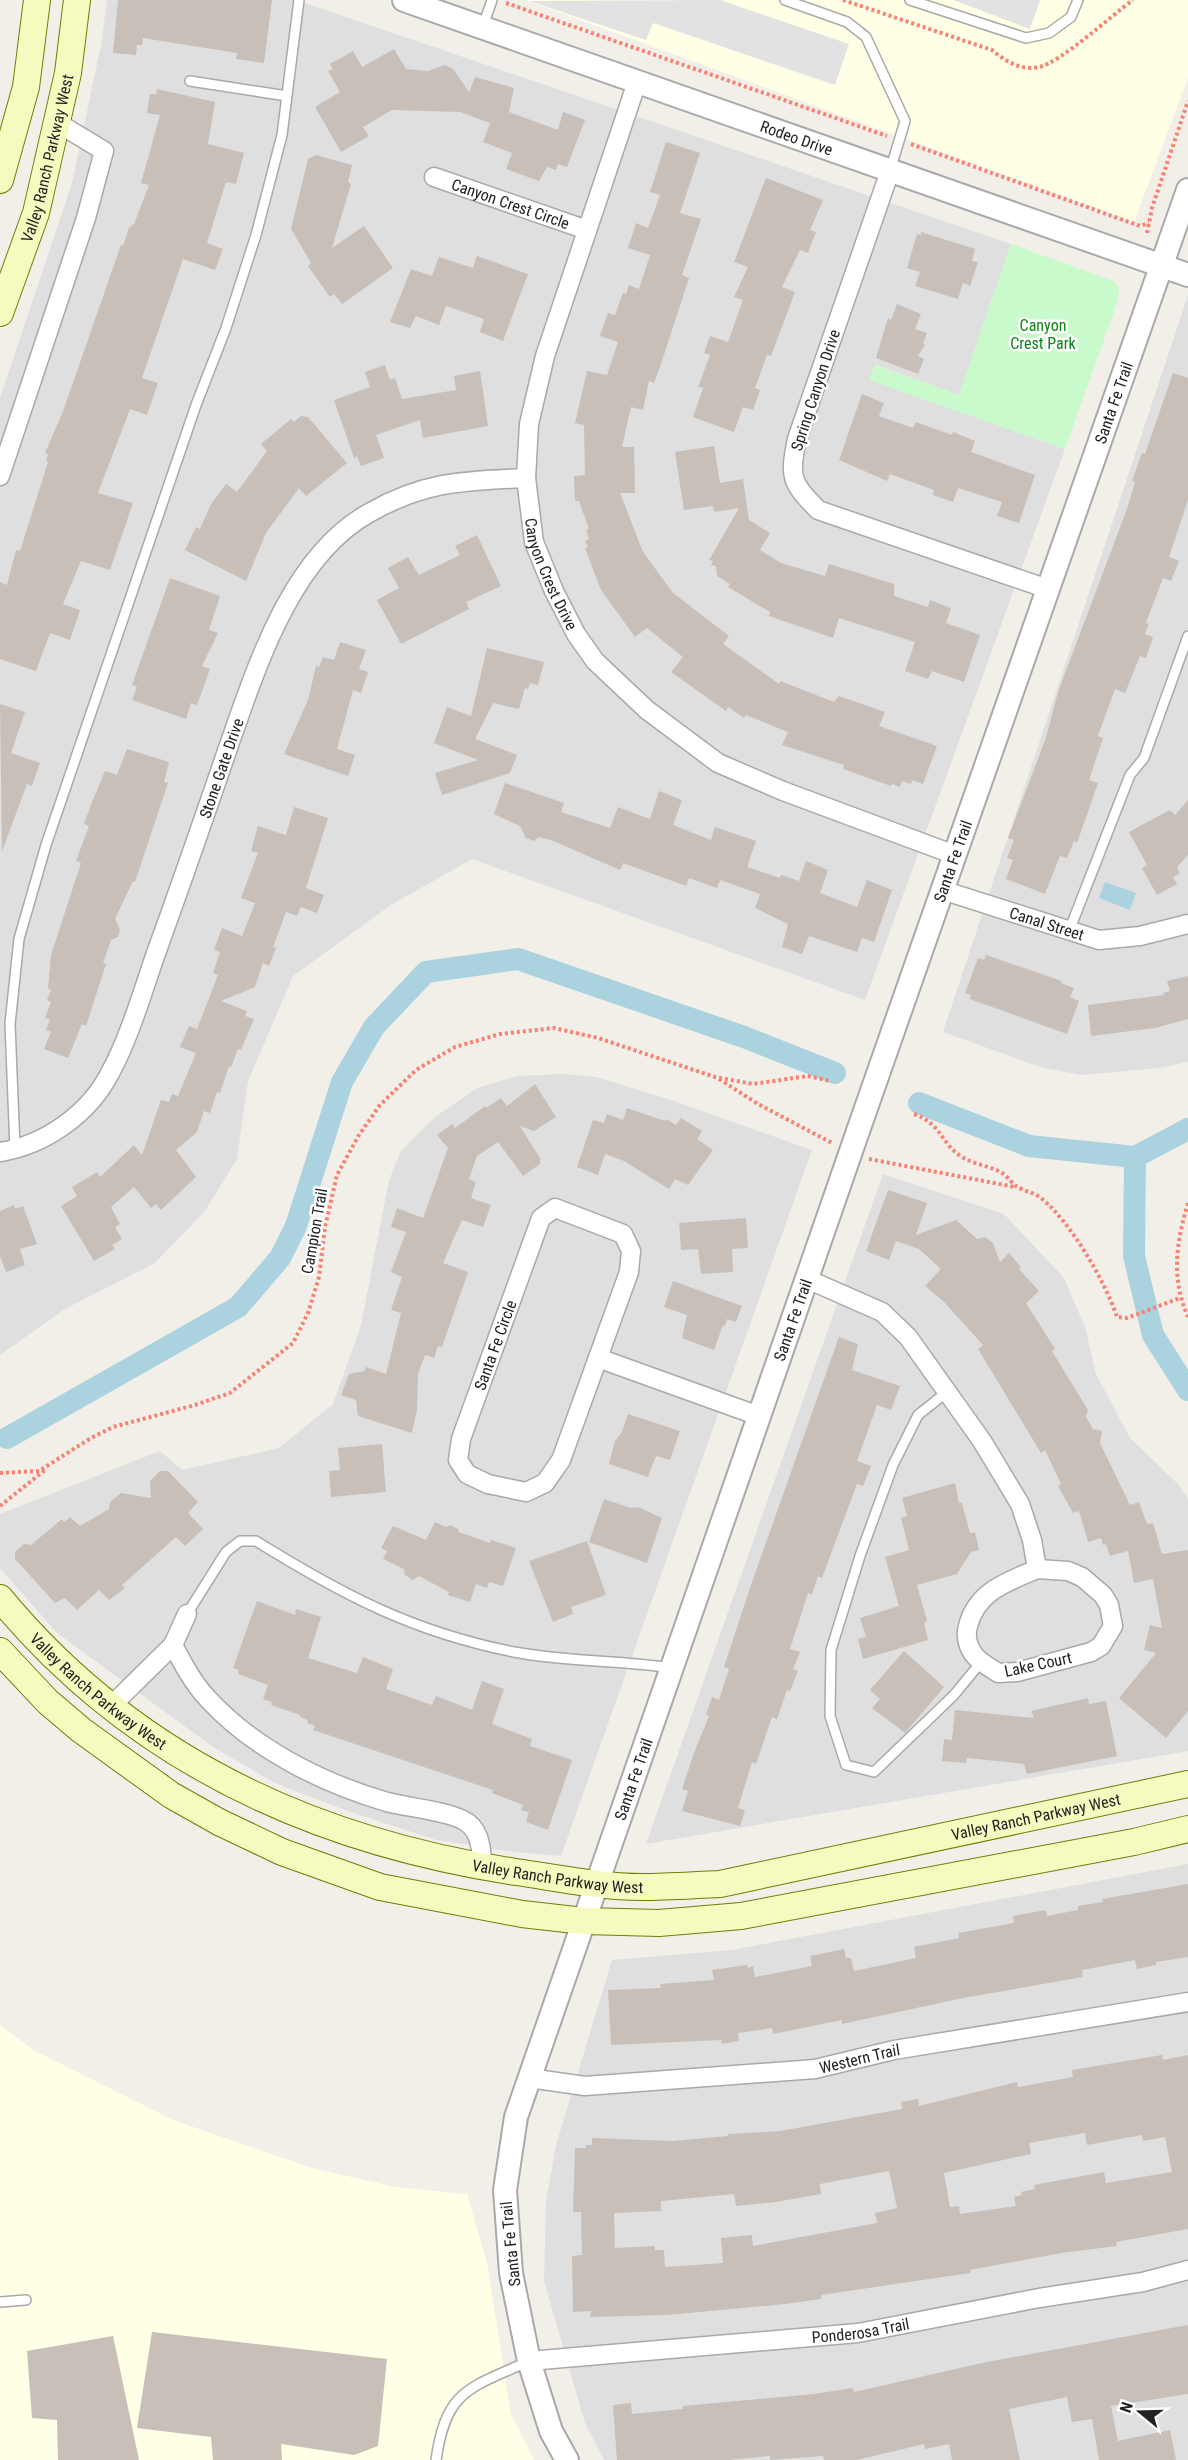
<svg xmlns="http://www.w3.org/2000/svg" width="1188" height="2460" font-family="'Roboto Condensed',sans-serif">
	<rect width="100%" height="100%" fill="#f2efe9"/>
	<path fill="#e0dfdf" d="M107,0h189l715,244 -52,151 -83,-30 -6,15 195,69 -200,551 -393,-141 -81,46 -98,71 -45,105 -11,78 -32,52 -50,52 -90,46 -65,46v-957l72,-215 29,-138z
		M1188,295v767l-29,6 -77,7 -42,-8 -97,-35z
		M563,1074l33,3 75,23 141,50 -251,706 -46,-4 -79,-12 -91,-30 -70,-27 -62,-36 -156,-114 -57,-65v-54l160,-63 22,19 97,-22 54,-44 28,-79 28,-145 12,-29 34,-34 42,-29 40,-12z
		M883,1174l121,40 60,64 21,49 11,47 34,64 49,47 9,14v252l-542,93z
		M1188,1864v596h-584l-19,-37 -41,-142 2,-79 10,-57 56,-185 120,-10z"/>
	<path fill="#ffffe5" d="M525,0h663v78l-54,144z
		M0,2025l35,26 138,69 139,48 83,19 72,7 20,69 24,151 23,46h-534z"/>
	<path fill="#c8facc" d="M1011,244l103,37 5,7 -2,15 -52,146 -196,-69 6,-15 84,30z"/>
	<path fill="#e2e2e2" d="M720,0l129,44 -14,41 -182,-62 -7,17 -117,-39z
		M953,0h87l-10,29z"/>
	<path fill="#aad3df" d="M1105,882l31,11 -6,17 -31,-12z"/>
	<g fill="none" stroke-linecap="round" stroke-linejoin="round">
		<path stroke="#aad3df" stroke-width="22" d="M919,1103l110,43 106,11 53,-28
			M1135,1157l-1,99 19,79 35,55
			M7,1438l231,-131 42,-49 16,-32 46,-144 32,-55 52,-55 92,-13 226,78 91,36"/>
	</g>
	<path fill="#c7bfb8" fill-rule="evenodd" d="M118,0h154l-8,63 -28,-4 1,-6 -94,-15 -1,7h-5l-1,10 -23,-2z
		M394,49l12,20 22,2 17,-6 8,4 16,23 6,-15 39,11 -5,24 49,18 5,-18 22,8 -18,47 -9,-3 -2,6 -9,-3 -8,14 -33,-12 6,-16 -29,-11 7,-19 -30,-11 -68,-2 -29,17 6,9 -28,16 -26,-45 25,-15 -12,-21 5,-2 -3,-5 23,-13 9,16z
		M157,89l58,13 -7,42 36,9 -8,31 -10,-2 -19,61 16,6 -8,21 -32,-11 -41,119 16,5 -11,32 -17,-6 -32,84 35,10 -23,67 -29,-9 -18,43 17,6 -10,30 -20,-7 -14,38 -36,-12v-77l7,3 9,-35 4,1 28,-89 -2,-1 2,-7 -3,-1 17,-39 59,-169 2,1 6,-18 5,-4 15,-39 -8,-2 19,-68 -13,-2 3,-19h6z
		M666,142l34,11 -20,60 21,6 -19,56 7,3 -29,89 -6,16 -5,-2 -6,29 -12,-3 -9,40h12l1,46h-15l23,59 30,41 56,43 -6,8 56,40 1,-3 54,21 5,-6 46,16 -6,14 58,20 -14,38 -11,-4 -1,4 -9,-3 -2,6 -8,-3 -1,2 -48,-17 1,-4 -62,-20 6,-13 -42,-17 -2,3 -16,-11 -2,4 -55,-39 12,-15 -36,-29 -12,9 -34,-47 -16,-42 3,-1 -3,-6 4,-2 -3,-9 3,-1 -10,-28h-4l-1,-25 11,-1 -1,-50 -9,-2 12,-52 20,4 11,-33 -18,-6 8,-23 7,2 8,-22 3,1 3,-9 10,4 11,-34 -22,-7 8,-25 12,5 12,-33 -10,-3z
		M316,155l36,10 -4,17 3,2 -19,64 32,-22 29,42 -51,36 -8,-10 -4,3 -22,-31 3,-3 -20,-34 17,-70z
		M766,178l57,22 -13,30 6,2 -8,21 -8,-3 -18,37 13,5 -24,64 -4,-1 -12,33 5,2 -7,20 -10,-3 -9,25 -41,-15 10,-29 -5,-1 12,-32 -6,-2 6,-17 18,6 15,-42 -9,-3 14,-30 -14,-5z
		M921,232l54,17 -3,12 6,1 -8,24 -7,-3 -5,16 -43,-13 5,-14 -13,-4 10,-34 4,1z
		M477,256l51,18 -25,67 -23,-9 4,-13 -38,-13 -7,19 -23,-9 -6,12 -20,-6 21,-53 21,7 7,-19 34,11z
		M897,304l24,10 -6,15 12,4 -4,11 2,1 -7,11 6,3 -6,15 -42,-16 12,-40 3,2z
		M385,365l5,15 5,-2 7,21 54,-9 -2,-14 26,-5 8,55 -65,12 -3,-18 -44,15 8,23 -23,8 -4,-10 -3,2 -20,-58 36,-13 -5,-15z
		M1173,373l15,5v122l-19,57 10,4 -8,20 -8,-3 -17,45 3,1 -4,10 8,3 -7,21 -6,-2 -15,37 -10,-4 -17,47 5,2 -14,42 9,3 -21,60 -3,-2 -7,17 -7,-2 -15,38 -39,-15 7,-19 -6,-2 7,-18 -6,-2 38,-100 12,-46 69,-183 8,-27 -3,-1 10,-28 3,1z
		M862,394l22,9 -5,13 34,12 3,-6 36,13 1,-3 22,9 -4,11 64,23 -16,48 -22,-7 5,-14 -44,-14 -5,14 -20,-7 1,-5 -44,-16 -3,7 -48,-21z
		M301,416l7,1 39,46 -41,33 -7,-8 -33,45 -20,48 -61,-31 11,-23 4,2 11,-25 15,-20 11,8 30,-41 -6,-7 30,-25 3,3z
		M714,446l6,37 23,-4 6,41 21,13 -10,17 21,13 44,13 4,-12 65,20v12l34,11 2,-7 21,8 -5,15 34,12 -16,47 -32,-11 -4,8 -23,-8 10,-29 -76,-24 -6,20 -64,-22 1,-4 -42,-25 2,-3 -13,-8 -1,-10 -5,-1 2,-4 -4,-1 30,-52 -25,4 -1,-6 -29,4 -9,-58z
		M477,535l24,51 -35,16 3,7 -68,35 -24,-44 22,-12 -11,-20 20,-11 11,18 41,-20 -5,-9z
		M170,578l50,18 -11,34 9,3 -16,33 8,3 -13,36 -6,-2 -5,16 -54,-19 5,-13 -5,-2z
		M340,642l26,8 -7,19 9,3 -7,21 -8,-3 -16,59 18,6 -7,21 -64,-22 24,-54 8,-34 3,1 4,-10 11,3z
		M487,648l57,14 -6,23 -8,-2 -2,6 -3,-1 -6,21 -26,-6 -18,36 42,16 -7,18 -68,22 -7,-22 43,-13 -44,-17 13,-36 24,9z
		M0,704l25,8 -14,41 29,10 -8,23 -5,-2 -25,67z
		M127,749l42,13 -5,20 4,1 -33,99 -2,-1 -18,38 5,11 -2,7 -7,3 -8,23 3,1 -20,62 -4,-2 -14,34 -24,-9 7,-17 -5,-2 4,-11 -5,-1 6,-16 -4,-2 4,-10 -3,-2 3,-33 30,-92 -5,-2 13,-35 -5,-2 8,-22 13,-31 12,4z
		M505,783l59,20 -3,9 49,16 8,-21 32,12 9,-28 23,9 -9,25 38,15 4,-13 41,14 -9,26 33,11 1,-3 18,6 7,-20 22,9 -8,23 37,14 10,-27 25,10 -18,52 -12,-4 -5,14 -48,-16 -7,18 -20,-7 6,-23 -33,-16 5,-14 -40,-14 -3,8 -28,-10 -3,8 -63,-23 -3,7 -69,-30 -12,-3 -5,4 -8,-3 -6,-12 -26,-12z
		M1188,800v55l-11,12 3,6 -7,4 4,7 -20,11 -15,-27 5,-3 -18,-33 41,-22 5,5z
		M294,807l34,11 -22,70 18,7 -7,18 -16,-6 -4,9 -11,-4 -13,35 3,1 -7,18 -6,-3 -8,24 -34,14 26,10 -2,5 9,3 -13,31 -3,-1 -7,18 -2,-1 -9,27 -3,-1 -7,21 -6,-2 -7,21 -21,18 20,27 -35,33 -5,-6 -5,4 -17,-21 -23,20 9,17 -5,3 7,12 -10,6 3,4 -21,12 -33,-55 16,-10 -5,-9 25,-15 3,5 34,-32 8,10 19,-55 8,2 3,-8 6,2 18,-43 -16,-6 9,-21 8,3 21,-54 -5,-2 7,-21 -6,-2 8,-22 20,8 13,-33 -14,-5 17,-45 -7,-2 7,-25 28,9z
		M986,955l76,26 -1,2 13,5 -4,9 9,4 -12,33 -97,-35 1,-4 -6,-2 13,-35 6,2z
		M1188,976v43l-33,9 -64,8 -3,-31 76,-10 -1,-2 7,-2 -3,-10z
		M535,1084l21,33 -22,14 -14,-5 20,32v6l-17,12 -25,-34 -21,14 -8,23 7,3 -5,16 20,7 -8,22 -21,-7 -19,43 25,9 -26,75 -4,-1 -4,12 -9,-3 -7,19 -1,35 -5,24 -54,-17 -2,-16 -15,-5 8,-21 15,-3 2,-4 20,7 15,-61 -10,-3 11,-33 -11,-5 15,-40 -15,-5 6,-19 26,10 25,-70 -11,-13 15,-11 3,4 30,-22 1,2 15,-10 6,8z
		M627,1108l38,13 1,-2 10,6 5,-7 21,13 -5,8 16,11 -25,35 -13,-6 -6,10 -45,-28 -19,-7 -7,21 -21,-8 16,-47 11,3 3,-9 16,6z
		M888,1190l39,13 -11,32 40,-15 21,19 8,-2 8,6 7,19 9,-9 12,14 -2,2 20,22 -13,12 29,46 -3,2 36,59 -2,7 7,12 9,2 -2,12 30,62 9,-3 8,22 6,-1 9,31 26,-4v161l-22,27 -47,-40 37,-45 -12,-3 6,-25 12,3 -9,-49 -19,4 -6,-32 -18,5 -4,-12 -3,1 -2,-7 -13,4 -9,-31 -6,2 -15,-27 3,-2 -16,-34 -4,3 -63,-104 5,-4 -39,-43 -19,-16 16,-17 -22,-20 -23,-8 -7,19 -23,-9z
		M14,1205l1,4 8,-3 14,38 -17,5 5,16 -19,7 -6,-16v-45z
		M746,1218l2,30 -16,1 1,23 -32,2 -3,-25 -17,1 -2,-27z
		M673,1281l69,25 -6,16 -9,-3 -2,7 -2,-1 -9,25 -32,-12 5,-23 -23,-8z
		M839,1337l19,7 -6,26 48,16 -9,24 -14,-5 -20,56 14,5 -8,20 -6,-2 -35,94 -4,-2 -6,18 -4,-1 -18,56 10,3 -7,17 5,2 -8,20 -3,-1 -10,29 -5,-2 -16,47 -4,-2 -14,46 7,2 -5,16 -58,-15 6,-20 -6,-2 12,-36 15,-37 -3,-1 6,-18 7,3 10,-31 -5,-2 28,-85z
		M628,1414l52,17 -10,29 -14,-4 -8,21 -39,-13 6,-23 7,-9z
		M382,1444l4,48 -55,5 -2,-26 11,-1 -2,-22z
		M160,1471h8l30,31 -10,11 15,16 -18,17 -9,-9 -54,48 3,3 -16,12 -10,-10 -22,20 -12,-12 -10,5 -40,-44v-7l9,-8 7,1 31,-26 2,3 6,-5 10,9 29,-17 1,-7 11,-9 30,5 -1,-17z
		M955,1483l4,20h3l8,30 5,-1 4,18 -8,2 -14,22 -40,11 10,36 -3,2 4,17 -65,19 -5,-20 8,-2 -6,-19 39,-12 -14,-49 24,-7 -8,-32 6,-2 -5,-18z
		M604,1499l27,9 7,-1 24,11 -15,45 -58,-21z
		M435,1522l11,5 4,-2 8,4 1,3 31,11 1,-3 25,8 -13,38 -14,-4 -2,6 -11,-4 -6,18 -22,-7 1,-3 -30,-16 -6,4 -8,-5 -1,-6 -21,-10 4,-8 -6,-3 12,-22 33,14z
		M587,1541l19,54 -35,12 2,7 -20,8 -24,-61z
		M257,1601l38,14 1,-6 25,8 -13,41 49,15 6,-16 30,12 -7,20 46,16 4,-9 36,14 10,-29 22,8 -12,35 40,15 -2,7 42,14 -24,70 -22,-8 3,-10 -8,-2 2,-5 -31,-12 1,-3 -180,-60 2,-4 -8,-3 1,-3 -8,-3v-2l-29,-10 1,-3 -9,-3 5,-14 -30,-11 1,-4 -6,-2z
		M904,1651l40,36 -39,46 -33,-25 8,-9 -10,-9z
		M1088,1698l1,6 17,-3 11,55 -90,18 -3,-10 -57,-6 -1,5 -24,-2 2,-22 8,1 3,-30 79,8 -3,-7z
		M1188,1884v73l-32,5v3l-19,4 -2,-9 -53,10 1,7 -120,21 -121,26v-4l-69,14 -1,-6 -34,5 1,8 -17,3 -1,-4 -110,5 -3,-55 53,-2 -1,-4 54,-4 -2,-10 35,-5 1,3 5,-2 2,11 57,-11 -2,-10 34,-7 2,9h5l3,13 62,-13 -2,-11 45,-9 -1,-5 56,-10 -1,-7 33,-6 1,6 31,-6v-4l25,-4 -1,-3z
		M1162,2055l1,5 25,-5v174l-72,13 1,4 -56,7 -91,17v3l-149,22v4l-36,5 -118,11 -77,2 1,-6 -18,1 -1,-56 10,-1 -1,-43h-8l2,-64h11v-3h6v-7l80,3 56,-5v-2l52,-3 122,-22 -1,-7 17,-3 1,7 98,-24 1,5 55,-10 -1,-7zM1085,2133l2,12 55,-10 1,6 22,-4 7,35 -66,11 -2,-11 -70,13 1,4 -14,3 1,3 -8,2 2,9 -56,8 -1,-8 -9,1 -6,-34 87,-19 -2,-11zM889,2171l8,37 -22,5 2,10 -124,23 -1,-11 -31,3 2,25 -58,4 -1,-17h-9v-4l-40,2 -1,-35 47,-2v-10l73,-7 2,12 40,-4 45,-8 -1,-10z
		M1188,2325v69l-77,12 7,35 52,-11 6,30h-77l-7,-41 -20,3 -5,-25 -58,12 11,51h-68l-3,-16 -24,5 -1,-5 -67,16h-33l-1,-4 -53,4v-4l-41,4h-112l-4,-55 18,-2 1,11 51,-5v-3l131,-12 39,-6 1,4 128,-29z
		M152,2332l235,27 -9,87 -24,9 -73,-11 1,16h-69l-2,-23 -74,-9z
		M113,2336l26,124h-81l-1,-40 -25,-2 -5,-67z"/>
	<g fill="none" stroke-linecap="round" stroke-linejoin="round">
		<defs>
			<path id="service" d="M785,0l62,22 19,15 39,84 -15,50
				M910,0l116,38 23,-5 22,-16 7,-17
				M483,26l9,-26
				M190,81l97,15
				M1069,931l61,-156 14,-17 44,-122
				M15,1149l-5,-125 9,-85 27,-94 150,-440 30,-77 30,-93 26,-100 17,-135
				M947,1392l-29,23 -25,50 -33,91 -29,94 -1,66 16,49 28,7 80,-77 28,-34
				M187,1614l39,-62 14,-11h16c87,54 157,91 258,111 52,10 106,8 158,16
				M0,2302l26,-2
				M436,2460c10,-71 34,-72 93,-99"/>
			<g id="minor">
				<path id="s1" d="M637,82l-92,274 -16,68 -3,54 8,64 20,49 22,43 19,27 52,49 71,53 65,28 172,64"/>
				<path d="M890,171l-93,268c-8,39 -6,43 21,71l230,79"/>
				<path id="s2" d="M434,177l153,53"/>
				<path d="M0,476l86,-258 18,-67 -46,-28"/>
				<path id="s3" d="M942,890l157,50 41,-4 48,-12"/>
				<path id="s4" d="M0,1152c45,-7 89,-38 110,-79 18,-32 33,-82 45,-117 25,-69 49,-138 73,-208 28,-79 62,-191 141,-235 56,-32 95,-32 157,-35"/>
				<path d="M555,1208l68,26 8,17 -2,21 -68,188 -16,23 -19,9 -38,-8 -21,-10 -9,-14 3,-21 80,-221z"/>
				<path d="M807,1279l75,33 26,25 74,104 38,63 12,36 5,29"/>
				<path d="M598,1358l161,58"/>
				<path d="M1037,1569l31,2 14,6 21,18 6,10 4,21 -12,20 -10,6 -74,20 -19,1c-7,-5 -17,-10 -23,-17 -7,-8 -10,-20 -7,-30 9,-35 39,-44 69,-57z"/>
				<path d="M173,1645c10,19 20,38 35,54 46,50 114,84 179,103 23,6 55,8 76,18 18,9 18,29 20,47"/>
				<path d="M111,1706l62,-61 14,-31"/>
				<path id="s5" d="M529,2078l56,8 230,-17 79,-19 294,-48"/>
				<path id="s6" d="M529,2361l329,-28 181,-35 104,-16 45,-12"/>
			</g>
			<g id="tertiary">
				<path id="s7" d="M404,0l784,275"/>
				<path id="s8" d="M893,1031l295,-841"/>
				<path id="s9" d="M567,2460l-16,-29 -22,-70 -18,-88 -6,-83 11,-73 342,-986"/>
			</g>
			<g id="secondary">
				<path d="M0,180l26,-93 11,-87"/>
				<path id="s10" d="M0,313l36,-100 32,-140 9,-73"/>
				<path id="s11" d="M0,1598c133,161 312,243 516,274 42,6 84,15 126,15 26,0 52,-2 78,-3l468,-100"/>
				<path d="M0,1651l48,51 33,28 90,65 48,27 63,30 98,35 142,27 62,7 75,2 82,-7 393,-74 54,-13"/>
			</g>
		</defs>
		<use href="#service" stroke="#a9a9a9" stroke-width="12"/>
		<use href="#minor" stroke="#a9a9a9" stroke-width="21"/>
		<use href="#tertiary" stroke="#a9a9a9" stroke-width="26"/>
		<use href="#secondary" stroke="#707d05" stroke-width="28"/>
		<path stroke="#fa8072" stroke-width="4" stroke-dasharray="3 3" stroke-linecap="butt" d="M843,0l149,50c13,11 29,21 47,17 21,-4 73,-52 94,-67
			M506,3l381,133
			M911,144l229,82 9,-3
			M1147,233l5,-25 36,-107
			M719,1079l39,25 74,39
			M914,1114c29,10 27,32 50,44 12,7 27,8 38,15 5,3 9,9 14,13 7,5 17,6 25,12 29,23 64,83 76,119l10,1 53,-20
			M869,1159l146,28
			M1188,1203c-12,40 -17,75 0,114
			M0,1473l39,-2 52,-33 22,-11 82,-22 35,-12 63,-50 15,-30 11,-36 6,-50 12,-52 22,-40 21,-30 36,-35 39,-23 45,-13 54,-6 44,10 117,39 38,7 55,-8 22,5
			M0,1506l45,-36"/>
		<use href="#service" stroke="#fff" stroke-width="9"/>
		<use href="#minor" stroke="#fff" stroke-width="18"/>
		<use href="#tertiary" stroke="#fff" stroke-width="22"/>
		<use href="#secondary" stroke="#f7fabf" stroke-width="26"/>
		<defs>
			<path id="tertiary-bridge" d="M858,1131l35,-100"/>
		</defs>
		<use href="#tertiary-bridge" stroke="#a9a9a9" stroke-width="26" stroke-linecap="butt"/>
		<use href="#tertiary-bridge" stroke="#fff" stroke-width="22"/>
	</g>
	<g text-anchor="middle" stroke-width="5" stroke-linejoin="round" paint-order="stroke">
		<g font-size="16" fill="#222" stroke="#fff">
			<text dy="6" stroke="none"><textPath href="#s7" startOffset="416">Rodeo Drive</textPath></text>
			<text dy="6" stroke="none"><textPath href="#s10" startOffset="162">Valley Ranch Parkway West</textPath></text>
			<text dy="6" stroke="none"><textPath href="#s2" startOffset="81">Canyon Crest Circle</textPath></text>
			<text transform="translate(815 390) rotate(-72)" y="6">Spring Canyon Drive</text>
			<text dy="6" stroke="none"><textPath href="#s8" startOffset="666">Santa Fe Trail</textPath></text>
			<text dy="6" stroke="none"><textPath href="#s1" startOffset="513">Canyon Crest Drive</textPath></text>
			<text dy="6" stroke="none"><textPath href="#s4" startOffset="465">Stone Gate Drive</textPath></text>
			<text dy="6" stroke="none"><textPath href="#s8" startOffset="180">Santa Fe Trail</textPath></text>
			<text dy="6" stroke="none"><textPath href="#s3" startOffset="110">Canal Street</textPath></text>
			<text transform="translate(314 1231) rotate(-80)" y="6">Campion Trail</text>
			<text dy="6" stroke="none"><textPath href="#s9" startOffset="1197">Santa Fe Trail</textPath></text>
			<text transform="translate(495 1345) rotate(-70)" y="6">Santa Fe Circle</text>
			<text transform="translate(1038 1664) rotate(-12)" y="6">Lake Court</text>
			<text dy="6" stroke="none"><textPath href="#s11" startOffset="136">Valley Ranch Parkway West</textPath></text>
			<text dy="6" stroke="none"><textPath href="#s9" startOffset="711">Santa Fe Trail</textPath></text>
			<text dy="6" stroke="none"><textPath href="#s11" startOffset="1126">Valley Ranch Parkway West</textPath></text>
			<text dy="6" stroke="none"><textPath href="#s11" startOffset="640">Valley Ranch Parkway West</textPath></text>
			<text dy="6" stroke="none"><textPath href="#s5" startOffset="333">Western Trail</textPath></text>
			<text transform="translate(510 2244) rotate(-96)" y="6">Santa Fe Trail</text>
			<text dy="6" stroke="none"><textPath href="#s6" startOffset="333">Ponderosa Trail</textPath></text>
		</g>
		<g font-size="16" fill="#0c8416" stroke="#fff">
			<text x="1043" y="331">Canyon<tspan x="1043" dy="18">Crest Park</tspan></text>
		</g>
	</g>
	<g transform="translate(1140 2412) rotate(289)" stroke="#ffffff" stroke-width="4.5" paint-order="stroke">
	<path d="M0-4.5L10 22L0 15L-10 22Z" fill="#222222"/>
	<text y="-9" font-size="16" font-weight="bold" text-anchor="middle" fill="#222222">N</text>
	</g>
</svg>
